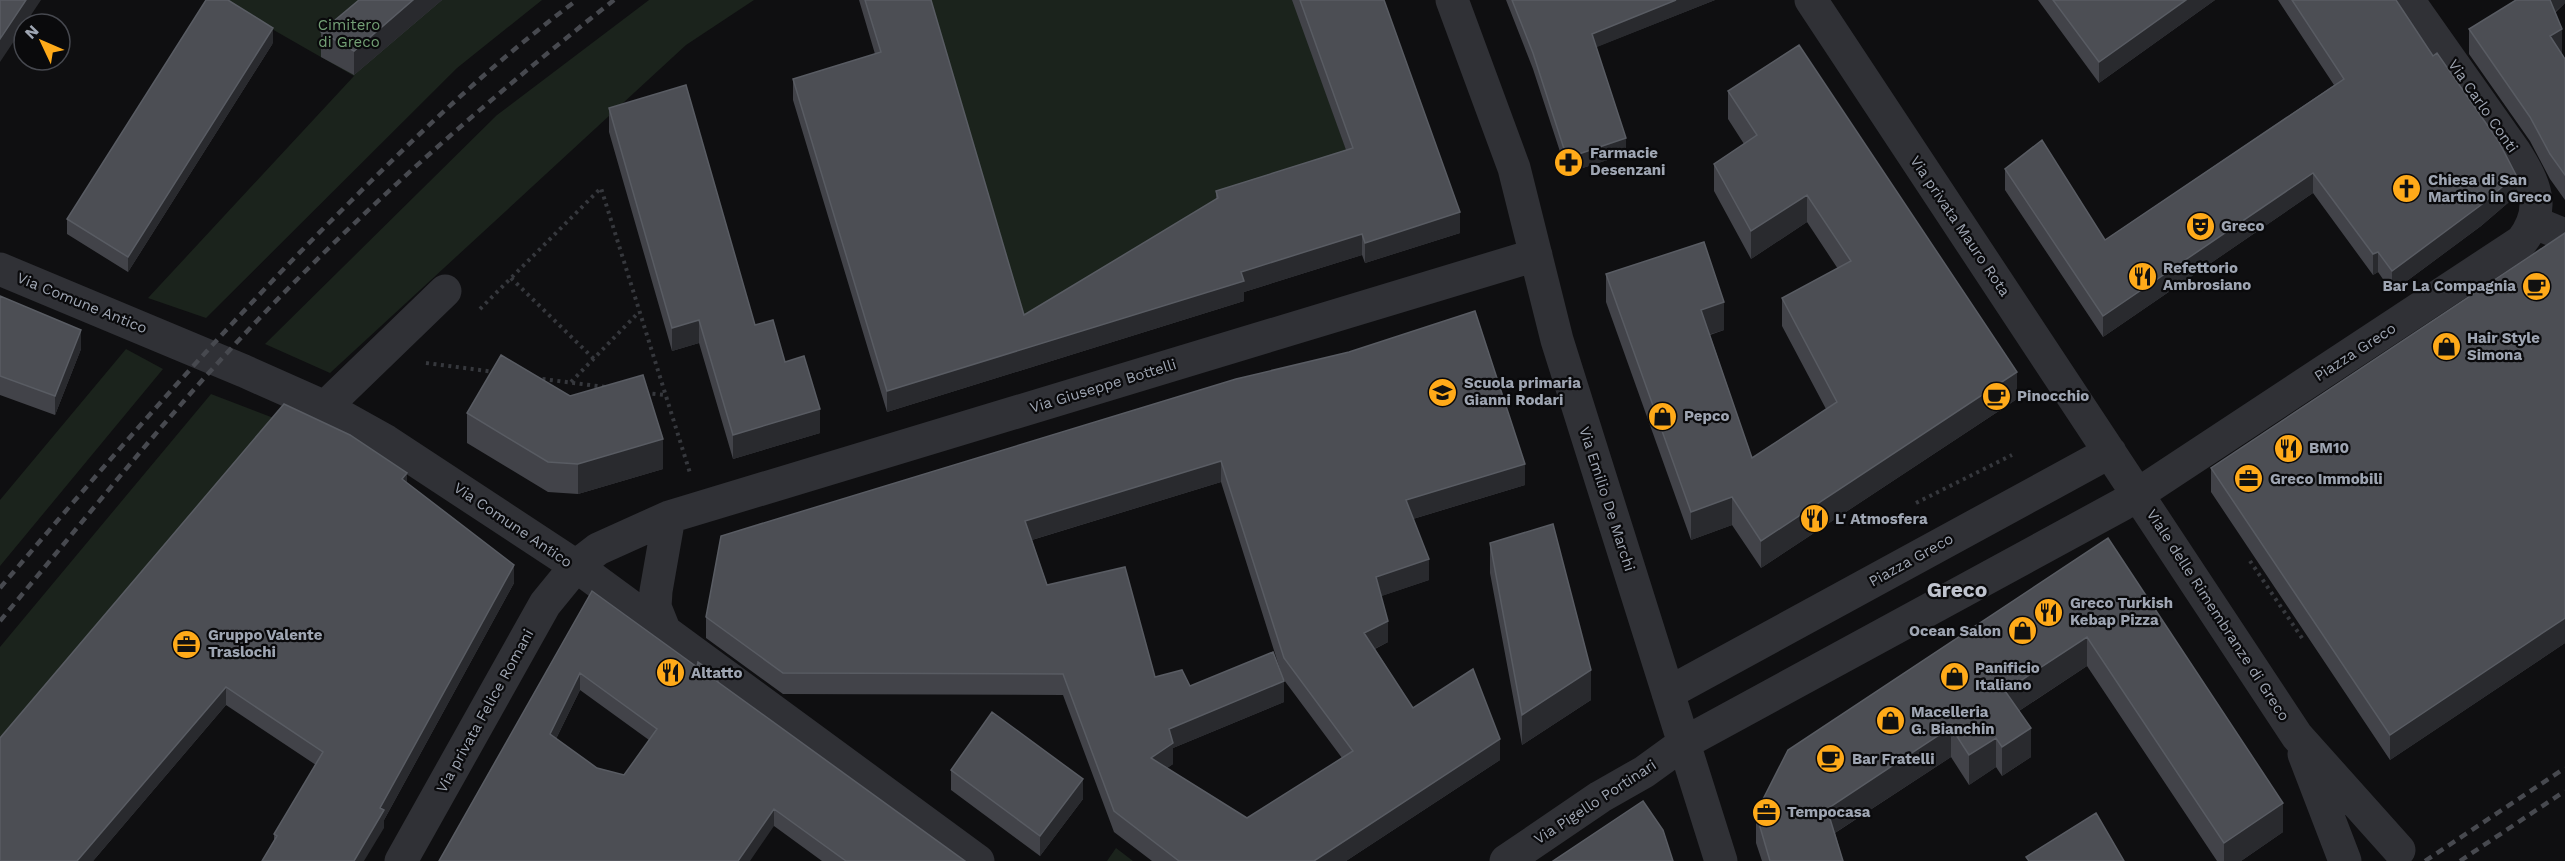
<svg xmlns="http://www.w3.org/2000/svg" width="2565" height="861" font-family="'Work Sans',sans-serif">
	<rect width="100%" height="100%" fill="#0f0f11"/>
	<path fill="#1b231c" d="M221,0h321l-85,68 -251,250 -58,-20 206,-222z
		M649,0h105l-68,45 -356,328 -65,-29 232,-229z
		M924,0h369l60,169 -329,167z
		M126,349l37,20 -163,197v-66z
		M211,394l73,28 -284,334v-109z
		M1116,848l17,13h-26z"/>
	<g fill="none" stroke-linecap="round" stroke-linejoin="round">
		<path stroke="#36383d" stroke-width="4" stroke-dasharray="3 4.5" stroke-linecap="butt" d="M511,278l83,81
			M480,309l121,-121 89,285
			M426,363l69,9
			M535,378l70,9
			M571,382l68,-70
			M645,393l20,2
			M1916,503l96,-48
			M2250,561l54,80"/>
		<path stroke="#303136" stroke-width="33" d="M1452,0l62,168 43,172 164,521
			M1811,0l486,736 102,114
			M2533,222l32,13
			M0,269l244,102 81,36 61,34 190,125 402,295
			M325,407l120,-116
			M665,632l-10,-25 1,-16 13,-74
			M1668,693l442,-241
			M2304,754l41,107
			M401,861l144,-257 31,-38 22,-17 71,-32 867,-262
			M1506,861l94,-64 44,-25 40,-29 439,-239 399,-263c25,-33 13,-57 -7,-89l-107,-152"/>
		<path stroke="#47494f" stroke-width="4.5" stroke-dasharray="8 6" stroke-linecap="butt" d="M0,588c113,-133 226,-264 350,-386 72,-72 145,-141 227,-202
			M0,621c66,-79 130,-159 198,-236 126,-142 267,-268 416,-385
			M2425,861l140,-93
			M2460,861l105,-70"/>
	</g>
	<path fill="#424349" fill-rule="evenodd" d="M359,0h83l-88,75 -33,-18v-25z
		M859,0h72l93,315 192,-115v-9l130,-41 -54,-150h92l76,233 -95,30 -3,-8 -118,37v9l-357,111 -94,-312v-21l82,-25z
		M1506,0h209l-119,47 30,107 -59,19 -34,-104z
		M2038,0h177l-116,83z
		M2278,0h118l120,196 -35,30 -89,66 -14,-20 -5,3 -60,-82 -210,144 -98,-147v-21l100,71 229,-155z
		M2565,3l-10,10 7,41 3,5v141l-15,-21 -20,-38 -61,-87v-25z
		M273,43l-145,229 -61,-38v-15z
		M1728,91l289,308 -256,169 -29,-43 -41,15 -85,-238v-28l118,56 -14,5 42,123 74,-49 -44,-83v-28l56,-29 -31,-47 -56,37 -37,-68v-27l30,-20 -16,-25z
		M609,108l146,217 30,37 35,71 -87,26 -34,-116 -27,8 -63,-219z
		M2565,233v410l-175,117 -179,-268v-24z
		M0,296l81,53 -26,66 -55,-20z
		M1236,379l289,106 -112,34 16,61 -48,16 7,46 -13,7 38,59 87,52 -154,101h-194l-38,-29 -51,-137 -280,-1 -77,-56v-21zM1221,482l62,197 -93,7 -35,-9 -108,-92 -15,-45zM1284,680l58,78 -95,60 -80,-50 6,-4v-16l111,-46z
		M467,413l196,56 -85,25 -30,-2 -81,-49z
		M407,483l107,100 -130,237v8l-110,12v-6l42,-69 -90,-60 -133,156h-93z
		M2108,538l175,294 -42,29h-24l-130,-195 -68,45 12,46 -29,19 -6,-9 -27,18 -18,-28 -116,76 8,28h-81l-6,-18v-30z
		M1490,543l101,157 -69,45 -32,-172z
		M592,591l105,76 22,10v6l246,178h-143l-48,-35 -335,35zM580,690l69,50 -25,35 -27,-7 -41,-29z
		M951,770l132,29 -43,57 -89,-66z"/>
	<path fill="#292a2e" d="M26,0h15l-16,24h-1v2l-24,36v-23z
		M413,0h29l-88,75v-24z
		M1676,0h39l-123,49v-15z
		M2186,0h29l-116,83v-21z
		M2547,0h18v3l-18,16z
		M273,28v15l-145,229v-15z
		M2562,29v25l-12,-18z
		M1626,138v16l-59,19v-15z
		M2313,173v20l-210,144v-21z
		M2516,175v21l-35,30 -89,66v-21z
		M1807,195v27l-56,37v-28z
		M1460,212v21l-95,30v-20z
		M1362,234v21l-118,37v9l-357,111v-21l354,-119z
		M2378,252v20l-5,3v-21z
		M1724,302v28l-23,7v-27z
		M699,320v23l-27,8v-23z
		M81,330v19l-26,66v-19z
		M2017,372v27l-256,169v-27z
		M820,409v24l-87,26v-24z
		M663,439v30l-85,25v-30z
		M1221,461v21l-196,60v-21z
		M1525,464v21l-119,36v-21z
		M407,473v18l-5,-12z
		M1732,497v28l-41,15v-28z
		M1429,559v21l-53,18v-21z
		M514,565v18l-130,237v8l-20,33h-10l26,-53z
		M2565,618v25l-175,117v-25z
		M1388,621v21l-24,12v-21z
		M2087,637v29l-82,54v-29z
		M1591,670v30l-69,45v-30z
		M580,673v17l-30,61v-17z
		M1284,681v21l-111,46v16l-22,15v-21l18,-29z
		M226,687v18l-133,156h-16z
		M1951,727v30l-124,81v-29z
		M2031,728v29l-29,19v-29z
		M1996,738v29l-27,18v-30z
		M1500,739v21l-154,101h-32z
		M1083,779v20l-43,57v-20z
		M2283,803v29l-42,29h-17v-18z
		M774,809v17l-24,35h-12z"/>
	<path fill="#4c4e54" stroke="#595c63" stroke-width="1.5" fill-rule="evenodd" d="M0,0h26l-26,39z
		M206,0h22l45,28 -145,229 -61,-38z
		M359,0h54l-59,51 -33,-19z
		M865,0h66l93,315 194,-117 -2,-7 137,-43 -53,-148h84l76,212 -95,31 -3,-9 -121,38 3,9 -357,110 -94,-312 88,-27z
		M1512,0h164l-84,34 34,104 -59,20 -34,-105z
		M2053,0h133l-87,62z
		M2292,0h104l37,56 4,-3 62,89 17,33 -35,30 -89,66 -14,-19 -5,2 -60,-81 -210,143 -98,-147 37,-29 63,100 239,-161z
		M2516,0h34l12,29 -12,7 15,23v116l-15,-21 -20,-37 -61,-88z
		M1799,45l218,327 -256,169 -29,-44 -41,15 -85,-238 98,-32 20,60 -23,8 51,148 85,-56 -55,-104 69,-37 -44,-66 -56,36 -37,-67 43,-29 -29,-44z
		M686,85l69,240 18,-5 12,42 19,-6 16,53 -87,26 -34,-115 -27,8 -63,-220z
		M2565,233v385l-175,117 -179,-267z
		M0,296l81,34 -26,66 -55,-20z
		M1475,311l50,153 -119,36 23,59 -53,18 12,44 -24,12 49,75 60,-39 27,70 -186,122h-135l-65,-50 -51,-137 -280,-1 -77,-56 15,-81 515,-157 113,-27zM1221,461l63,197 69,93 -106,67 -96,-60 22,-15 -4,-14 115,-48 -11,-29 -83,34 -8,-16 -27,7 -30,-110 -78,18 -22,-64z
		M501,355l69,41 73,-21 20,64 -85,25 -30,-2 -81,-49z
		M284,404l66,31 57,38 -5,6 112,86 -134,243 4,2 -30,51h-92l15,-25 -3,-2 49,-82 -97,-65 -149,174h-77v-123z
		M1553,524l38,146 -69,45 -32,-172z
		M2108,538l175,265 -59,40 -137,-206 -82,54 26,37 -29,19 -6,-9 -27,17 -18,-28 -124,82 16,52h-73l-14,-48 32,-63z
		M592,591l105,76 1,-5 21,15h-8l254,184h-119l-72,-52 -36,52h-299zM580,673l77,56 -33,46 -27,-7 -47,-34z
		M992,712l91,67 -43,57 -89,-66z
		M1643,801l20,29 10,31h-120z
		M2096,813l28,48h-95l-3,-4z"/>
	<defs>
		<symbol id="pharmacy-disc" viewBox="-11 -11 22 22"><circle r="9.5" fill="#ffaa19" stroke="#0a0a0c"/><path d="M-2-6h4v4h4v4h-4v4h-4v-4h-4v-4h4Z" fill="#111"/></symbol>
		<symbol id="church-disc" viewBox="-11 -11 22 22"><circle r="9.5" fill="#ffaa19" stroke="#0a0a0c"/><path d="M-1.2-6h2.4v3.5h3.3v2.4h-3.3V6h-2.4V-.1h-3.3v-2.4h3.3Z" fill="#111"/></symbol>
		<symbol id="theatre-disc" viewBox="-11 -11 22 22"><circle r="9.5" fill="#ffaa19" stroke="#0a0a0c"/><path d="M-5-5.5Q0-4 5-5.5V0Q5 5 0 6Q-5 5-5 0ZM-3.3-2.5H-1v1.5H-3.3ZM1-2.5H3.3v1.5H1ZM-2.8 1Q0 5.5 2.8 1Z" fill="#111"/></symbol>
		<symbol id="restaurant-disc" viewBox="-11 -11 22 22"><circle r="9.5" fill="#ffaa19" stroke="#0a0a0c"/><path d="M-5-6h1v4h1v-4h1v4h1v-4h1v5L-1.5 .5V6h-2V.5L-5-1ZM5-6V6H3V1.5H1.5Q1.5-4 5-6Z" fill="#111"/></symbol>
		<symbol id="cafe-disc" viewBox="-11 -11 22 22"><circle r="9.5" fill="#ffaa19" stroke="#0a0a0c"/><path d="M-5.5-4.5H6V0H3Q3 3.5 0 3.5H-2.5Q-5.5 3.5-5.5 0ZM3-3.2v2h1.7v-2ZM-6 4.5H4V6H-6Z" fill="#111"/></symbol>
		<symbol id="shop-disc" viewBox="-11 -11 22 22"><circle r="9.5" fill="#ffaa19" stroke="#0a0a0c"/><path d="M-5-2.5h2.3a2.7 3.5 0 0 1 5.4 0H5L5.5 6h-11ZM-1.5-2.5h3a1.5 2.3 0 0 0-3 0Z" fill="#111"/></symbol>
		<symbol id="school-disc" viewBox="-11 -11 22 22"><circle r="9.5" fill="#ffaa19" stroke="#0a0a0c"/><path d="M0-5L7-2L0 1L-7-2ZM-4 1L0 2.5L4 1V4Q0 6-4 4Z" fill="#111"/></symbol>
		<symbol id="office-disc" viewBox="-11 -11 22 22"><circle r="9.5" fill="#ffaa19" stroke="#0a0a0c"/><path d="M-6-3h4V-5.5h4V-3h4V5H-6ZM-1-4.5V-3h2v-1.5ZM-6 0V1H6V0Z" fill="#111"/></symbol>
	</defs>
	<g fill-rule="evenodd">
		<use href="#pharmacy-disc" x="1552" y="146" width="33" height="33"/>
		<use href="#church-disc" x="2390" y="172" width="33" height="33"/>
		<use href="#theatre-disc" x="2184" y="210" width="33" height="33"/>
		<use href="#restaurant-disc" x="2126" y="260" width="33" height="33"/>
		<use href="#cafe-disc" x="2520" y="270" width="33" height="33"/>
		<use href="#shop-disc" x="2430" y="330" width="33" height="33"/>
		<use href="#school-disc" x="1426" y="376" width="33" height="33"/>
		<use href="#cafe-disc" x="1980" y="380" width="33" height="33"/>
		<use href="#shop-disc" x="1646" y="400" width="33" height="33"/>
		<use href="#restaurant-disc" x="2272" y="432" width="33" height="33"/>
		<use href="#office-disc" x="2232" y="462" width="33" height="33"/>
		<use href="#restaurant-disc" x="1798" y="502" width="33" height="33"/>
		<use href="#restaurant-disc" x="2032" y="596" width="33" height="33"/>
		<use href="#shop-disc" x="2006" y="614" width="33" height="33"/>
		<use href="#office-disc" x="170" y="628" width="33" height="33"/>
		<use href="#restaurant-disc" x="654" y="656" width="33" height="33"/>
		<use href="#shop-disc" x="1938" y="660" width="33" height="33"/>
		<use href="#shop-disc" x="1874" y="704" width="33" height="33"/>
		<use href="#cafe-disc" x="1814" y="742" width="33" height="33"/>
		<use href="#office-disc" x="1750" y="796" width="33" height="33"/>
	</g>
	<g text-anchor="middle" stroke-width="4.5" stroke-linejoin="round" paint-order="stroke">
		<g font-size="15" fill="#73a075" stroke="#0a0a0c">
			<text x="349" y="30">Cimitero<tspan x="349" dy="17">di Greco</tspan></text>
		</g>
		<g font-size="15" fill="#9fa6b3" stroke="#0a0a0c">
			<text transform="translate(2483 106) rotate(55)" y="5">Via Carlo Conti</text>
			<text transform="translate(1960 226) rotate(56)" y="5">Via privata Mauro Rota</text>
			<text transform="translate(82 303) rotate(22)" y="5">Via Comune Antico</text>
			<text transform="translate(2355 352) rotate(-33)" y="5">Piazza Greco</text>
			<text transform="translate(1103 386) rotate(-17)" y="5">Via Giuseppe Bottelli</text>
			<text transform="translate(1607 499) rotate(72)" y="5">Via Emilio De Marchi</text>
			<text transform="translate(513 525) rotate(34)" y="5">Via Comune Antico</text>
			<text transform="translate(1911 560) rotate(-29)" y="5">Piazza Greco</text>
			<text transform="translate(2218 615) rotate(57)" y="5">Viale delle Rimembranze di Greco</text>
			<text transform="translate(485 711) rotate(-61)" y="5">Via privata Felice Romani</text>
			<text transform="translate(1595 802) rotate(-33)" y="5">Via Pigello Portinari</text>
		</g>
		<g font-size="15" font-weight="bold" fill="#9fa6b3" stroke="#0a0a0c" text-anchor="start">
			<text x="1590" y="158">Farmacie<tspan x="1590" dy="17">Desenzani</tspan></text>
			<text x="2428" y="185">Chiesa di San<tspan x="2428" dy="17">Martino in Greco</tspan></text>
			<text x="2221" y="231">Greco</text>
			<text x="2163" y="273">Refettorio<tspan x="2163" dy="17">Ambrosiano</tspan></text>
			<text x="2516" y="291" text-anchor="end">Bar La Compagnia</text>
			<text x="2467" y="343">Hair Style<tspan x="2467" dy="17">Simona</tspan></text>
			<text x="1464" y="388">Scuola primaria<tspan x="1464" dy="17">Gianni Rodari</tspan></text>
			<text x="2017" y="401">Pinocchio</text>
			<text x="1684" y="421">Pepco</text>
			<text x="2309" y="453">BM10</text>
			<text x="2270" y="484">Greco Immobili</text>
			<text x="1835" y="524">L' Atmosfera</text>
			<text x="2070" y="608">Greco Turkish<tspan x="2070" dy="17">Kebap Pizza</tspan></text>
			<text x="2001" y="636" text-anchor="end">Ocean Salon</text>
			<text x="208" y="640">Gruppo Valente<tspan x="208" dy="17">Traslochi</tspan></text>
			<text x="1975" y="673">Panificio<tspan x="1975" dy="17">Italiano</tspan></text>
			<text x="691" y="678">Altatto</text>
			<text x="1911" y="717">Macelleria<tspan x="1911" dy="17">G. Bianchin</tspan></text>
			<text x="1852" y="764">Bar Fratelli</text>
			<text x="1787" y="817">Tempocasa</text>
		</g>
		<g font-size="21" font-weight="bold" fill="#c0c4cf" stroke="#0a0a0c">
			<text x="1957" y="597">Greco</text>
		</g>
	</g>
	<g transform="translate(42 42) rotate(314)"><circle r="28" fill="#0a0a0c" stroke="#46484f" stroke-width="1.5"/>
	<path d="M0-4.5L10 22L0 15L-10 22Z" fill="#ffaa19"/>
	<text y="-9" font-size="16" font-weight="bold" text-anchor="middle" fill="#9fa6b3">N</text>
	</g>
</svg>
